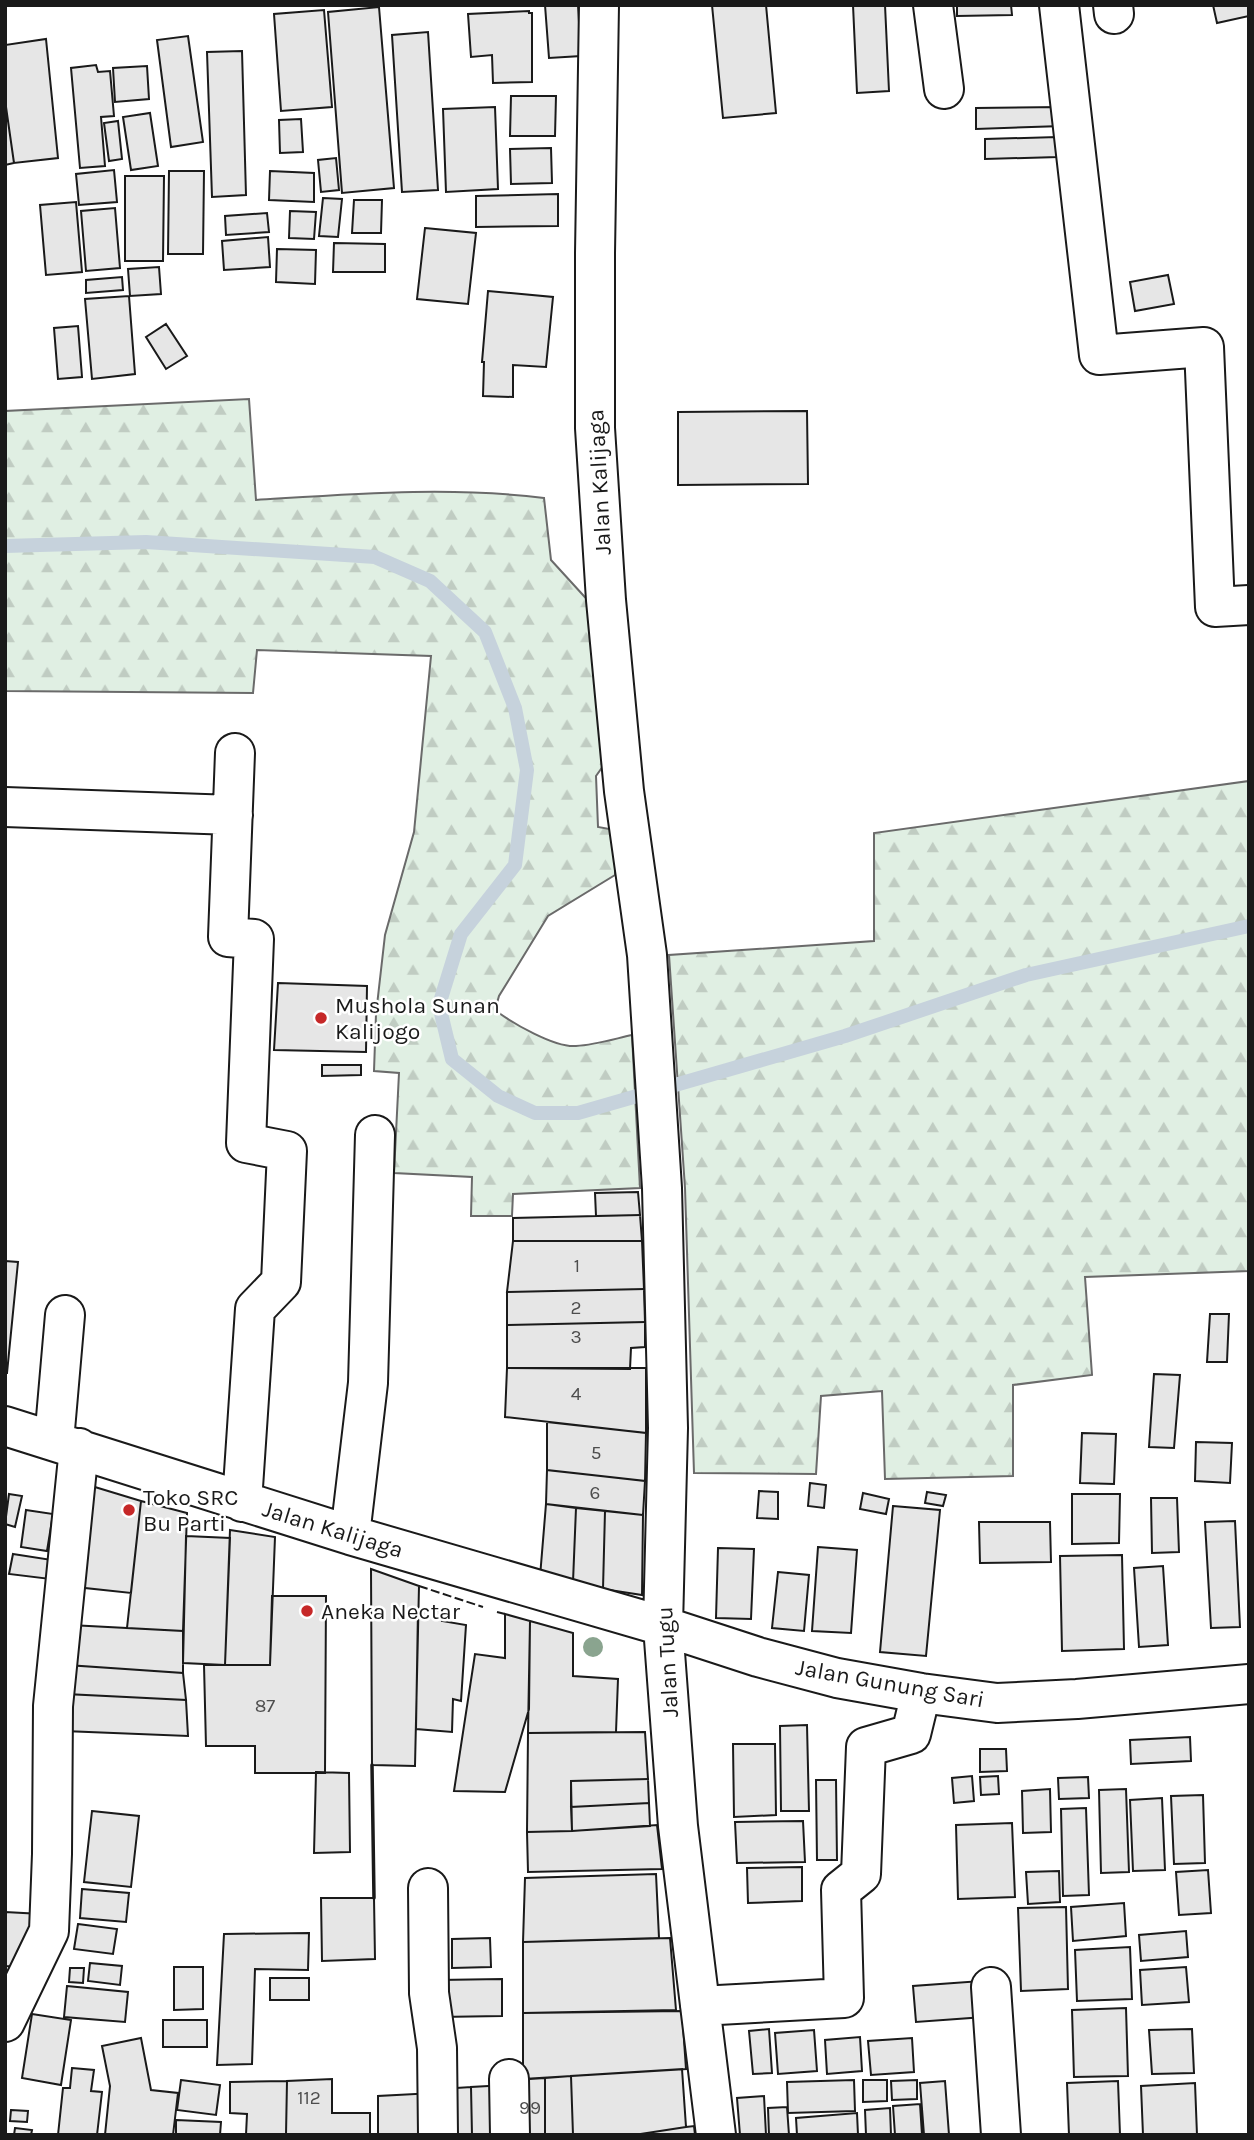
<svg xmlns="http://www.w3.org/2000/svg" width="1254" height="2140" font-family="Karla,sans-serif">
	<defs>
		<pattern id="forest-firs" width="22" height="20" patternUnits="userSpaceOnUse" patternTransform="scale(1.75)"><rect width="22" height="20" fill="#e0efe3"/><path d="M5 1l3.5 6h-7zM16 11l3.5 6h-7z" fill="#c0ccc2"/></pattern>
	</defs>
	<rect width="100%" height="100%" fill="#fff"/>
	<path fill="url(#forest-firs)" stroke="#6a6a6a" stroke-width="2" d="M249,399l7,101c96,-6 193,-14 288,-2l7,62 42,46 13,156 -10,14 2,51 17,3v45l-67,41 -49,80 -4,14c17,13 60,38 81,36 19,-1 38,-7 56,-11l8,153 -127,6 -1,22h-41l1,-39 -78,-4 5,-100 -25,-2 2,-57 9,-79 29,-103 17,-176 -174,-6 -4,43 -248,-2v-280z
		M1249,781v490l-164,6 7,98 -79,10v91l-128,3 -3,-88 -61,5 -5,78 -122,-1 -9,-285 -16,-233 205,-14v-108z"/>
	<g fill="none" stroke-linecap="round" stroke-linejoin="round">
		<path stroke="#c6d2dc" stroke-width="14" d="M5,546l141,-4 229,15 55,24 55,51 30,76 12,62 -12,95 -54,69 -22,71 13,54 46,37 37,17h43l267,-77 181,-61 223,-49"/>
	</g>
	<path fill="#e6e6e6" stroke="#1a1a1a" stroke-width="2" d="M545,5h33l3,51 -32,2z
		M712,5h54l10,108 -53,5z
		M853,5h32l4,86 -32,2z
		M957,5h54l1,10 -55,1z
		M1213,5h36v11l-32,7z
		M379,7l15,181 -52,5 -14,-181z
		M324,10l8,97 -51,4 -7,-97z
		M529,11v2h3v69l-39,1 -1,-28 -21,2 -3,-43z
		M428,32l10,158 -36,2 -10,-157z
		M188,36l15,106 -32,5 -14,-107z
		M46,39l12,119 -44,5 -9,-63v-55z
		M242,51l4,144 -34,2 -5,-145z
		M96,65l2,7 12,-1 4,45 -13,1 4,49 -25,2 -9,-100z
		M147,66l2,33 -34,3 -2,-34z
		M511,96h45l-1,40h-45z
		M5,100l9,63 -9,2z
		M495,107l3,82 -52,3 -3,-83z
		M1062,107v19l-86,3v-21z
		M150,113l8,53 -27,4 -8,-53z
		M301,119l2,33 -23,1 -1,-33z
		M118,121l4,38 -13,2 -5,-38z
		M1057,137l1,20 -73,2v-20z
		M551,148l1,35 -41,1 -1,-35z
		M336,158l3,32 -18,2 -3,-32z
		M114,170l3,32 -38,3 -3,-31z
		M169,171h35l-1,83h-35z
		M270,171l44,2v29l-45,-2z
		M125,176h39l-1,85h-38z
		M558,194v32l-82,1v-31z
		M323,198l19,1 -4,38 -19,-1z
		M354,200h28l-1,33h-29z
		M76,202l6,70 -36,3 -6,-70z
		M115,208l5,60 -34,3 -5,-60z
		M290,211l26,1 -2,27 -25,-1z
		M267,213l2,19 -43,3 -1,-19z
		M425,228l51,5 -8,71 -51,-5z
		M268,237l2,30 -46,3 -2,-29z
		M334,243l51,1v28h-52z
		M277,249l39,1 -1,34 -39,-2z
		M159,267l2,27 -31,2 -2,-27z
		M1168,275l6,29 -39,7 -5,-29z
		M122,277l1,13 -37,3v-13z
		M488,291l65,6 -7,70 -33,-2v32l-30,-1 1,-34h-2z
		M129,296l6,78 -43,5 -7,-80z
		M166,324l21,32 -21,13 -20,-32z
		M78,326l4,51 -24,2 -4,-51z
		M807,411l1,73 -130,1v-73z
		M278,983l89,3 -1,66 -92,-2z
		M322,1065h39v10l-39,1z
		M638,1192l2,23 -44,1 -1,-23z
		M640,1215l2,26h-129v-23z
		M513,1241h129l2,48 -137,3z
		M5,1261l13,1 -11,111h-2z
		M644,1289l1,33 -138,3v-33z
		M1210,1314h19l-2,48h-20z
		M645,1322v25l-14,1 -1,21 -123,-1v-43z
		M507,1368h139v65l-141,-16z
		M1154,1374l26,1 -6,73 -25,-1z
		M547,1422l99,11 -1,48 -98,-11z
		M1082,1433l34,1 -2,50 -34,-1z
		M1196,1442l36,1 -2,40 -35,-2z
		M547,1470l98,11 -2,34 -97,-11z
		M810,1483l16,2 -2,23 -16,-2z
		M85,1484l56,17 -10,92 -55,-6z
		M759,1491l19,1v27l-21,-1z
		M927,1492l19,3 -3,11 -18,-3z
		M863,1493l26,6 -3,15 -26,-5z
		M9,1494l13,2 -7,31 -10,-3z
		M1072,1494h48l-1,49 -47,1z
		M1151,1498h26l2,54 -27,1z
		M141,1501l46,12 -4,118 -56,-3z
		M546,1504l30,4 -3,74 -33,-5z
		M893,1506l47,4 -14,146 -46,-4z
		M576,1508l29,3 -2,78 -30,-7z
		M26,1510l27,4 -6,37 -26,-4z
		M605,1511l38,4 -1,80 -39,-6z
		M1235,1521l5,106 -29,1 -6,-106z
		M979,1522h71l1,40 -71,1z
		M230,1530l45,7 -5,128h-45z
		M186,1536l44,2 -5,127 -42,-2z
		M818,1547l39,3 -6,83 -39,-2z
		M718,1548l36,1 -3,70 -35,-1z
		M13,1554l39,6 -2,19 -41,-5z
		M1122,1555l2,94 -62,2 -2,-95z
		M1163,1566l5,79 -29,2 -5,-79z
		M371,1569l48,17 -4,180 -43,-1z
		M778,1572l31,3 -5,56 -32,-3z
		M272,1596h54l-1,177h-70v-27h-49l-2,-81h66z
		M418,1609l25,2 -1,10 24,4 -5,76 -8,-2 -1,33 -36,-3z
		M505,1614l25,7 -1,88 -24,83 -51,-1 21,-137 30,4z
		M530,1621l43,12v43l45,3 -2,53 -88,1z
		M70,1625l113,6v42l-116,-8z
		M67,1665l116,8 3,27 -120,-6z
		M66,1694l120,6 2,36 -124,-5z
		M807,1725l2,86h-28l-1,-85z
		M645,1732l3,47 -77,2 1,50 -45,1 1,-99z
		M1190,1737l1,24 -60,3 -1,-24z
		M733,1744h42l1,71 -42,2z
		M980,1749h26l1,22 -27,1z
		M316,1772l33,1 1,79 -36,1z
		M972,1776l2,25 -20,2 -2,-25z
		M998,1776l1,18 -18,1 -1,-18z
		M1088,1777l1,21 -30,1 -1,-21z
		M648,1779l1,24 -78,4v-26z
		M816,1780h20l1,80h-20z
		M1050,1789l1,43 -28,1 -1,-42z
		M1126,1789l3,83 -28,1 -2,-83z
		M1203,1795l2,68 -31,1 -3,-68z
		M1162,1798l3,72 -32,1 -3,-71z
		M649,1803l1,23 -78,5 -1,-24z
		M1086,1808l3,87 -26,1 -2,-87z
		M92,1811l47,5 -8,71 -47,-5z
		M803,1821l2,41 -68,1 -2,-41z
		M1012,1823l3,74 -57,2 -2,-74z
		M657,1825l5,44 -134,3 -1,-40 45,-1z
		M802,1867v34l-54,2 -1,-35z
		M1208,1870l3,43 -32,2 -3,-43z
		M1059,1871l1,31 -32,2 -2,-32z
		M656,1874l3,64 -136,4 2,-64z
		M82,1889l47,4 -3,29 -46,-4z
		M321,1898h53l1,61 -53,2z
		M1124,1903l2,33 -53,5 -2,-34z
		M1066,1907l2,82 -47,2 -3,-83z
		M5,1912l36,2 -17,53 -19,-1z
		M78,1924l39,5 -4,25 -39,-5z
		M1186,1931l2,26 -47,4 -2,-26z
		M309,1933l-1,37 -53,-1 -3,95 -35,1 7,-131z
		M490,1938l1,29 -39,1v-29z
		M670,1938l6,72 -153,3v-71z
		M1130,1947l2,52 -55,2 -2,-51z
		M90,1963l32,3 -2,19 -32,-4z
		M174,1967h29v42l-29,1z
		M1186,1967l3,35 -47,3 -2,-35z
		M70,1968h14l-1,15 -14,-1z
		M270,1978h39v22h-39z
		M502,1979v37l-63,1v-37z
		M981,1981l3,36 -68,5 -3,-36z
		M67,1986l61,6 -3,30 -61,-5z
		M1126,2008l2,68 -54,1 -2,-67z
		M682,2011l4,58 -163,10v-66z
		M32,2014l39,6 -10,65 -39,-7z
		M163,2020h44v27h-44z
		M769,2029l3,44 -19,1 -4,-43z
		M1192,2029l2,44 -42,1 -3,-44z
		M814,2030l3,41 -39,3 -3,-41z
		M860,2037l2,34 -35,3 -2,-34z
		M141,2038l10,52 27,3 -5,42h-68l5,-49 -8,-40z
		M912,2038l2,34 -43,3 -3,-34z
		M72,2068l22,2 -3,21 11,1 -5,43h-39l5,-47h7z
		M682,2069l4,58 -52,8h-61l-2,-59z
		M571,2076l2,59h-28v-57z
		M545,2078v57h-31v-55z
		M332,2079v34h38v22h-84l1,-54z
		M181,2080l39,5 -4,30 -39,-5z
		M854,2080l1,31 -67,2 -1,-31z
		M863,2080h24v21l-24,1z
		M917,2080v19l-25,1 -1,-19z
		M287,2081l-1,54h-40l1,-21 -17,-1v-31z
		M945,2081l4,54h-25l-4,-52z
		M1118,2081l2,54h-51l-2,-52z
		M1195,2083l2,52h-54l-2,-49z
		M506,2085l1,50h-35l-1,-48z
		M471,2087l1,48h-31v-46z
		M434,2093l-1,42h-55v-39z
		M764,2096l2,39h-26l-3,-37z
		M920,2104l2,31h-27l-2,-29z
		M787,2107l2,28h-20l-1,-27z
		M890,2108l1,27h-25l-1,-25z
		M11,2110l17,1 -1,11 -17,-1z
		M857,2113l1,22h-61l-1,-17z
		M176,2120l45,2 -1,13h-44z
		M694,2126l1,9h-61l52,-8z
		M15,2128l17,2 -1,5h-17z"/>
	<g fill="none" stroke-linecap="round" stroke-linejoin="round">
		<defs>
			<path id="minor" d="M599,5l-4,248v175l11,172 18,191 23,164 15,233 6,240 -5,198 15,200 38,309
				M933,5l11,84
				M1059,5l40,350 105,-8 11,260 34,-2
				M1113,5l1,9
				M235,753l-7,184 26,2 -8,204 41,8 -6,131 -26,27 -13,193
				M5,807l228,8
				M5,1426l345,109 313,91 95,31 79,21 84,15 76,10 80,-4 172,-15
				M54,1441l11,-126
				M350,1535l18,-152 7,-248
				M428,1888l1,105 8,55 1,87
				M991,1987l10,148
				M700,2006l144,-8 -3,-108 20,-16 5,-127 45,-13 10,-41
				M5,2022l44,-91 3,-77 1,-148 26,-258
				M509,2079l1,56"/>
		</defs>
		<use href="#minor" stroke="#1a1a1a" stroke-width="42"/>
		<use href="#minor" stroke="#fff" stroke-width="38"/>
		<path stroke="#1a1a1a" stroke-width="2" stroke-dasharray="9 3.5" stroke-linecap="butt" d="M419,1586l64,21
			M497,1612l8,2"/>
		<path stroke="#1a1a1a" stroke-width="3.5" d="M372,1765l2,133"/>
	</g>
	<circle fill="#8aa48f" cx="593" cy="1647" r="10"/>
	<g fill="#c62828" stroke="#fff" stroke-width="2.5">
		<circle cx="321" cy="1018" r="7"/>
		<circle cx="129" cy="1510" r="7"/>
		<circle cx="307" cy="1611" r="7"/>
	</g>
	<g text-anchor="middle" stroke-width="5" stroke-linejoin="round" paint-order="stroke">
		<g font-size="19" fill="#4d4d4d">
			<text x="577" y="1272">1</text>
			<text x="576" y="1314">2</text>
			<text x="576" y="1343">3</text>
			<text x="576" y="1400">4</text>
			<text x="596" y="1459">5</text>
			<text x="595" y="1499">6</text>
			<text x="265" y="1712">87</text>
			<text x="309" y="2104">112</text>
			<text x="530" y="2114">99</text>
		</g>
		<g font-size="23" fill="#1a1a1a" stroke="#fff">
			<text transform="translate(599 482) rotate(-93)" y="8">Jalan Kalijaga</text>
			<text transform="translate(333 1529) rotate(17)" y="8">Jalan Kalijaga</text>
			<text transform="translate(667 1662) rotate(-93)" y="8">Jalan Tugu</text>
			<text transform="translate(890 1683) rotate(10)" y="8">Jalan Gunung Sari</text>
		</g>
		<g font-size="23" fill="#1a1a1a" stroke="#fff" text-anchor="start">
			<text x="335" y="1013">Mushola Sunan<tspan x="335" dy="26">Kalijogo</tspan></text>
			<text x="143" y="1505">Toko SRC<tspan x="143" dy="26">Bu Parti</tspan></text>
			<text x="321" y="1619">Aneka Nectar</text>
		</g>
	</g>
	<rect width="1254" height="2140" fill="none" stroke="#1a1a1a" stroke-width="14"/>
</svg>
